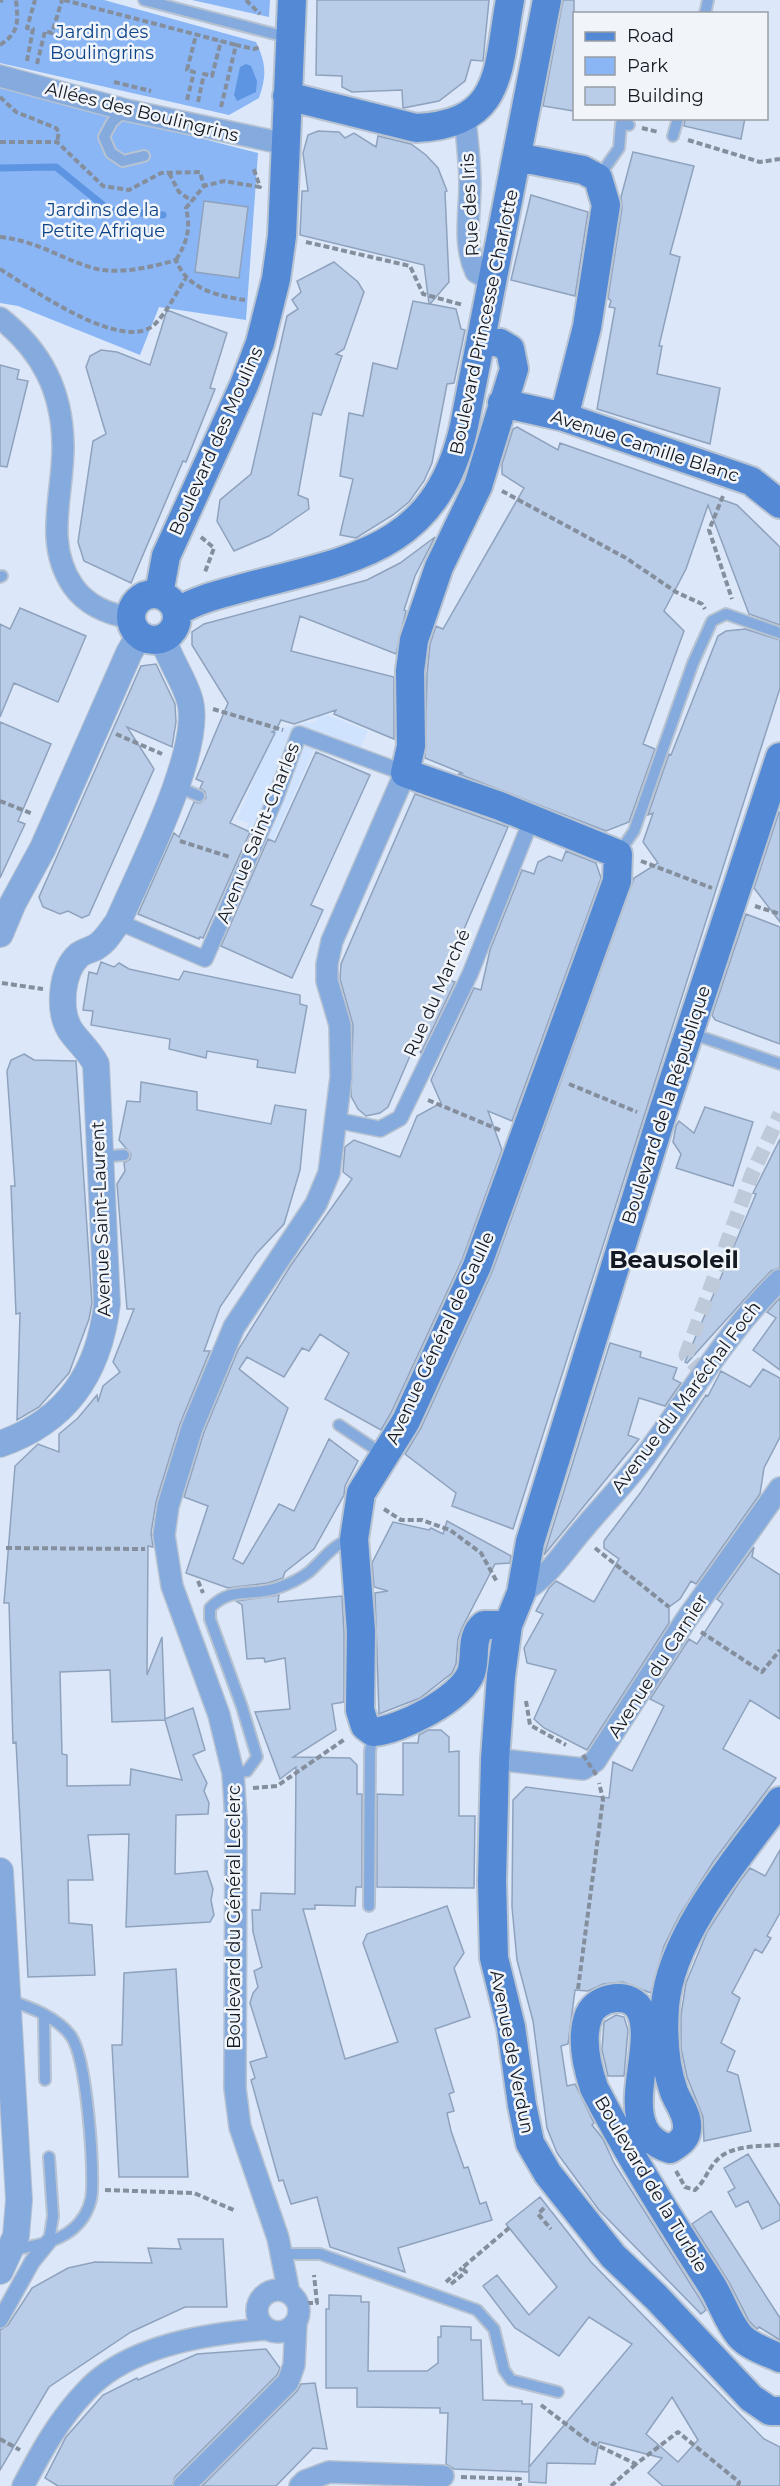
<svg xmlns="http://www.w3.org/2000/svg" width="780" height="2486" font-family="Montserrat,sans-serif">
	<rect width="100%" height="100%" fill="#dce8f9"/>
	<path fill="#cfe2fe" d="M320,712l48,19 -15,32 -38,-15 -84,185 -20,-9 38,-101 -12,-4 38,-90 40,-7z"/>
	<path fill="#8ab6f5" d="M0,0h104l152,42c10,21 11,33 3,56l-30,17 -229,-52z
		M192,0h78l-1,17z
		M0,87l258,66 -12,167 -87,-13 -19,48 -122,-49 -18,-3z"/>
	<path fill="#5e95e3" d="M246,64l5,2 6,15 -1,11 -19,9 -3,-6 6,-28z"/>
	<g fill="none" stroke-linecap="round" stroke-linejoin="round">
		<path stroke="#5e95e3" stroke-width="7" d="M0,168l56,-1 53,43 54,5"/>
	</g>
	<path fill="#b9cde8" stroke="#8fa2bd" stroke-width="1.5" fill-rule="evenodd" d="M317,0h172l-6,61 -12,-1 -6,21 -26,20 -36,7 -1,-18 -50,2 -10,-5v-11l-26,-1z
		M563,0h11v111l-31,-5z
		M685,118h60l-4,21 -57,-13z
		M318,131l21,1 6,6 9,-5 22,14 2,-11 33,8 15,11 12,13 9,23 -2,1 4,90 -19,22 26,5 5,20 4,1 -11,53 -7,1 -15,79 -8,18 -15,21 -16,13 -37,23 -16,-3 13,-56 -13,-3 9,-63 14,3 10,-53 24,6 16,-68 16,3 -5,-39 -124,-30 2,-44h6l-5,-38 5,-18z
		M633,152l61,14 -24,88 10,3 -21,89h3l-5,28 63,14 -10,56 -113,-35 18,-101 -6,-1 2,-6 -3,-3 14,-90 -1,-11z
		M531,195l57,17 -13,84 -64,-16z
		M204,201l44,6 -9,71 -44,-6z
		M334,262l24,20 6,10 -20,57 -8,5 6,2 -21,59 -8,-2 -15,82 10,4 1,10 -40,27 -35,15 -17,-30 3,-21 31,-26 36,-158 11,-7 -6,-9 9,-8 -4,-11z
		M167,310l60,23 -17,55 5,1 -29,73 -3,-1 -52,122 -47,-22 -6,-19 15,-101 13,-7 -20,-67 4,-11 11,-6 16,2 33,13z
		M0,365l19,5 -2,9 11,2 -21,86 -7,-1z
		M517,427l41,23 2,-7 177,62 43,42v78l-31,-11 -41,-109 -22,64 -22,42 20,20 -41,113 12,5 -26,73 -23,9 -147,-57 3,-1 -37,-15 2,-84 3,-30 6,-18 7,3 81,-141 -22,-14v-10l11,-35z
		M435,537l-20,39 -11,34 2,1 -10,43 -96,-38 -9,35 103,26v62l-60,-25 2,-4 -42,14 -13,-4 -5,10 -4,2 3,1 -45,90 20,9 -47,106 -3,-1 -1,2 -61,-25 36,-81 5,4 15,-35 6,1 6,-5 -1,-6 -5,-4 3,-6 -7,-3 32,-76 -36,-58v-13l12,-8 163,-44 33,-17z
		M20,608l66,28 -28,66 -44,-19 -14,34v-93l10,5z
		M745,629l35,11v48l-267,841 -61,-23 4,-13 -51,-39 16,-26 71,-156 142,-394 24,-15 -15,-21 10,-29 -5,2 21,-61 2,1 47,-119 8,-5z
		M156,664l19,40 1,18 -4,25 -45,-20 27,42 -65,146 -7,3 -14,-7 -8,3 -17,-7 -4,-10 102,-231z
		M0,722l51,22 -33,77 7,3 -25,54z
		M316,752l54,23 -59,130 12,5 -31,68 -71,-32 47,-107 7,3z
		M415,794l93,33 -65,151 12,4 -34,71 -5,-11 -28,65 -8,6 -14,3 -8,-7 -7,-13 2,-71 -13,-46 1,-15z
		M779,812l1,1v109l-26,-34z
		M566,851l30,12 5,15 -89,243 -24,-10 14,39 -40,110 -71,153 -10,17 -56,-31 24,-46 -29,-19 -11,17 -7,-3 -18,29 -37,-20 -8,12 49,39 -55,151 10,5 36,-60 15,7 35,-72 29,22 -13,25 -1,9 -30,54 -29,23 -2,6 -15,5 -40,5 -42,-15 22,-67 -24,-9 20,-65 34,-82 53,-85 61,-86 -9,-7 2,-25 9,-7 46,17 17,-41 24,-13 -10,-23 43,-92 7,2 9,-40 32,-80 12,4 4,-12 11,-6 13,5z
		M746,914l34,13v117l-65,-24 -3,-5z
		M101,962l13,5 5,-4 10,6 50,11 5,-9 116,24v9l7,2 -12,67 -38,-6 1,-7 -51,-9 -1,7 -37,-9 1,-10 -79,-14 2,-14 -10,-1 6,-38 8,2z
		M24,1054l10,6 42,1 16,242 -3,16 -20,54 -30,34 -22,13 3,-107 -4,1 -5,-128h4l-8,-115 4,-11z
		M141,1082l56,10v18l74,14 4,-19 31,5 -6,60 -16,54 -28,30 -36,53 -16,44h6l-30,73 -24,78 -5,31 2,14 -5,-1 -1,129 15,-38 3,82 28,-11 12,42 -12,5 14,28 -3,8 5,12 -1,11 -32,1 -1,59 32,-3 6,18 -2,11 3,15 -4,7 -84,5 3,-93 -41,1 5,45h-25l1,43 23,2 3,50 -67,2 -12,-235 -3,1 -4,-140h-5l11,-137 23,-22 21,8v-18l19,-16 19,-23 1,7 5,-16 17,-14 -7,-10 21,-53h-7l-10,-125 8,-13 -1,-8 6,-4 1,-5 -12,-14 8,-39 13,1zM110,1670l2,52 53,-2 17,60 -51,-11 -1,16 -63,1v-31l-5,-1 -2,-82z
		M705,1107l48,15 -20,64 -57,-18 5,-14 -8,-12 3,-16 3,-5 15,12z
		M780,1139v129l-9,3 -19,20 -65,72 -2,-1 71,-168 -3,-1z
		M780,1298v72l-27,-20 23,-32 -9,-6z
		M610,1343l31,9 -1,5 37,11 -4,11 8,4 -16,23 -26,-8 -11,37 11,4 -95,116z
		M763,1369l17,9v59l-16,31 -4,26 -64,90 -5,-3 -11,18 -11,8v16l-82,127 -43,-22 -10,-9 22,-49 -29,-7 -3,-15 19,-34 -7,-3 13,-23 7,-7 38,21 25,-43 -15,-11v-7l37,-49 65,-97 2,1 13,-25 29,16z
		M447,1521l64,35 -1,7 -15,1 -33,64 -4,11 -2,25 -4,9 -32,25 -41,16 -4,-121 13,-2 -14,-4 -2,-24 21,-41 36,8 2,-2 12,6z
		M754,1547l-2,10 28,18v144l-30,-19 -27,49 53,29 -63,84 -34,54 -15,30 -13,47 -28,-11 -20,2 -15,7 -13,-1 -7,54 -7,2 6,40 8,-2 19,39 -2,2 11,14 11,24 86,136 6,11 -5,4 -102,-104 -42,-57 -10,-25 -14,-107 -16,-61 -5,-53 1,-107 13,-13 83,11 4,-36 19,9 32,-65 -14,-7 39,-60 8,5 26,-40 -6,-5z
		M279,1595l-1,7 64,-6 2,36v70l-12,2 4,26 -43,27 57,1 7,7v29h5v93h-6l-1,19 -40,-1v4h-12l42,150 53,-17 -35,-99 4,-9 80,-28 17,47 -10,15 16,49 -35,12 19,63 -5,2 5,17 -7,2 4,18 13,37 4,-1 12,37 6,-2 6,18 -94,28 7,24 -75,-25 -13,-50 -26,7 -8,-24 -4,1 -28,-101 4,-2 -5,-16 17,-5 -17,-54 3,-10 5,-6 -4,-16 8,-4 -9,-35 -1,-22h8l1,-17 34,1 1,-127 -16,12 -25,-67 35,-3 -5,-51 -20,4 -1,-4 -17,1 -5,-54 -6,-4z
		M428,1730h13l8,7v15l10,-1v65h16l-1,72 -97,-1v-93l26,1v-52h15l1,-8z
		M780,1850v63l-13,23 4,2 -9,15 -7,-4 -23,44 8,5 -19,45 14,8 -8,20 11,4 13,56 -47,10 -1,-24 -16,-40 -6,-29v-33l5,-32 21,-51 33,-51 10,-13 15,8z
		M176,1969l12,208h-69l-7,-132h10l2,-72z
		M616,2015l8,2 4,13 -4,46h-16l-6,-26 2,-28z
		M748,2154l32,52v14l-18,9 -14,-28 -12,6 -8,-15 7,-4 -11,-20z
		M540,2197l51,65 173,177 16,8v39h-117l-15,-13 14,-15 -63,-16 -4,22 -48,-1 -1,20 -17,-1v-13v3l-75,-3 -8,-5 2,-51h-8v-5l-83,-1v-19h-31v-79h3v-14l32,1v6h8l-1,69h59l11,-8v-26h3v-11l30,1v13h10l2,60 39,1v3h10l-3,63 103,-123 -43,-27 -30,39 -44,-28 -32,-42 14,-11 32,40 28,-28 -51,-63zM672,2397l26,43 -20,22 -32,-28z
		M711,2211l69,107v22l-21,-13 -2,2 -8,-8 -20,-39 -37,-58z
		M178,2239h45l4,68h-42l-54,25 -82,55 -49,83v-140l8,-5 24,-37 36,-20 27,-6 57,1 -4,-15 33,1z
		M266,2349l14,19 -3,7 -102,102 -3,9h-114l-13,-8 21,-41 37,-42 34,-17 1,2 59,-26z
		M315,2383l12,66 -14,-1 -37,38h-74l95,-95 4,-7z"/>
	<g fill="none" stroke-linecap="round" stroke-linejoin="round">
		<path stroke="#bec9d9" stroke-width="15" stroke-dasharray="15 8" stroke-linecap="butt" d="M703,1373l-17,-18 66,-181 28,-60"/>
		<defs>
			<path id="service" d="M144,0l146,38
				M705,14l3,-14
				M126,110l-14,12 -8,15 7,16 12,8 21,-5
				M673,136l5,-18
				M598,178l21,-30 2,-24 8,1
				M0,577l2,-1
				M176,786l23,10
				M618,854l16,-23 59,-168 19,-42 14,-7 54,19
				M690,1033l90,31
				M100,1157l24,-2
				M339,1425l45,30
				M233,1773l14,-2 10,-14 -15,-50 -32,-88v-11c22,-23 42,-10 70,-21 9,-3 21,-9 29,-15 15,-13 24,-29 44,-33
				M369,1906l1,-155 3,-19
				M8,2000c22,7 49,17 63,36 16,23 22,123 21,154 0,11 -5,24 -13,33 -16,19 -45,23 -67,27
				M44,2015l1,65
				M49,2241l4,-25 -4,-59
				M281,2254h39l157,56 17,19 10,41 7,10 47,12"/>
			<path id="pedestrian" d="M128,926l77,33 71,-162 23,-63 106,39
				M335,1120l45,9 20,-11 70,-144 62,-156
				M0,2320l32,-58 17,-21"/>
			<path id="minor" d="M0,76l126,34 160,34
				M465,118c2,22 5,44 5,66 0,29 -7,60 6,88l17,10
				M0,318c42,33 62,73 63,126 1,50 -20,98 10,142 14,20 35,28 58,32
				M521,1593c29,-17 41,-40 63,-65 20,-24 44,-48 62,-73 44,-59 81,-124 134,-175
				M495,1759l88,10 12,-8 91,-141 94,-132
				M257 2311a21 21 0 1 1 42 0a21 21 0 1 1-42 0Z
				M289,2293l-11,-55 -38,-111 -5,-39 1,-268 -3,-47 -14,-58 -47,-129 -8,-51 4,-29 24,-78 42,-101 82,-123 13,-31 12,-96 -1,-52 -13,-44v-17l5,-23 73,-168
				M23,2486c18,-34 36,-67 63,-95 42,-46 123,-58 182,-62
				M184,2486l104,-104 6,-17 2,-43
				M300,2486l5,-5 24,-9 114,4"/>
			<path id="tertiary" d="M0,934l13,-31 30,-55 86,-195 11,-19
				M0,1444c67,-23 99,-71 107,-140l-11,-240c-8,-15 -18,-22 -26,-34 -12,-20 -9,-59 9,-75 5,-4 12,-5 17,-8 10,-6 15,-16 22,-25 21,-49 85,-172 72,-221 -6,-22 -21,-41 -27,-63
				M0,1871l19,329 -3,36 -16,35"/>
			<path id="secondary" d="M287,96l129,32c88,-4 81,-58 94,-128
				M517,157l66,13 15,8 8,27 -19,122 -23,90
				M481,339l19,4 10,6 4,20 -36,117 -39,81 -25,73 -4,31 1,75 -6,27 95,33 118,48 -1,27 -140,385 -71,155 -45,72 -7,46 7,92 -1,79 5,16 8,6c27,-2 87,-32 98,-59 6,-16 -2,-36 13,-48h24
				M502,403l62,14 187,64 29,23
				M159,594l7,-38 78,-171 16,-42 16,-64 6,-43 10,-236
				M131 617a23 23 0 1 1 46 0a23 23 0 1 1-46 0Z
				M177,612c22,-14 48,-19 73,-26 105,-27 187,-38 214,-160l83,-426
				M780,757l-120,364 -130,421 -9,51 -13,32 -7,51 -6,83 -3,122 2,77 17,69 11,78 8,38 18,31 65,82 43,41 95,101 19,13h10
				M780,1801c-42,56 -109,133 -115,205 -2,29 -1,58 9,86 4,10 13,22 13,33 1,13 -7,18 -17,24 -60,-18 -12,-98 -29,-137 -9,-22 -44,-16 -52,3 -9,22 -2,52 5,73 35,68 76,133 117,196 11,17 16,37 29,52 10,11 27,16 40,22"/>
		</defs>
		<use href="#service" stroke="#b8c3d2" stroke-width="14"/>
		<use href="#pedestrian" stroke="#b8c3d2" stroke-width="18"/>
		<use href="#minor" stroke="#b8c3d2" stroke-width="24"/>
		<use href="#tertiary" stroke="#b8c3d2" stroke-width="28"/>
		<use href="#secondary" stroke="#b8c3d2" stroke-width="32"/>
		<path stroke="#848e9c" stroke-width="4" stroke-dasharray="6 3" stroke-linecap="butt" d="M64,0l172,45
			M246,0l14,14
			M0,1l3,-1
			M0,45c20,-13 18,-24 16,-45
			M27,61l6,-32 -6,-1 8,-28
			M37,64l8,-33 7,2 10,-33
			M114,82l37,9
			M0,97l16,15 40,16 3,4 -2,10
			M187,100l7,-28 -7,-2 9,-35
			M198,102l6,-28 8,2 9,-35
			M221,107l15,-62 18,4 7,-2
			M642,128l16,4
			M688,140l72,22 20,-3
			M0,142h57l46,44 26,4 32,-17 39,-1 4,14
			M169,173l10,19 13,9
			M0,237c38,4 59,21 93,31 24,7 60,-1 83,-8 11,29 41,36 69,40
			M306,242l104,24 13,28 40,11
			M176,260c11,-18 15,-31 10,-52l18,-22 20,-5 36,6 -7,-20
			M0,269c28,17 123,86 155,55 12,-12 21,-31 31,-46
			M502,491l124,67 50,34 26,12 3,5
			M723,496l-14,34 23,69
			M201,537l13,11 -9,24
			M213,709l70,21
			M116,734l46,20
			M0,801l33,13
			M180,841l50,16
			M641,861l71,27
			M755,906l25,8
			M2,983l41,6
			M569,1084l68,28
			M428,1100l74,31
			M384,1509l17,11h21l28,10 31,23 16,29
			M6,1548l139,1
			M595,1548l74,59
			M198,1581l5,12
			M701,1632l61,40 18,-22
			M526,1701l4,24 36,20
			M253,1788l24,-2 68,-47
			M578,1989l25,-190 -4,-16
			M676,2171l9,16 10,3c10,-9 13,-21 22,-30 13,-15 45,-14 63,-15
			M105,2190l89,3 42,18
			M544,2208l-6,6 13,15
			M446,2282l16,-14
			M451,2284l15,-12 -4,-4 47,-40
			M307,2303h10l-3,-28
			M541,2405l47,36 48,23 42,-32 61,50 -1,4
			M0,2439l20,11
			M461,2477l59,2v7
			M611,2486l25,-22"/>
		<use href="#service" stroke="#85aadd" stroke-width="10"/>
		<use href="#pedestrian" stroke="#85aadd" stroke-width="15"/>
		<use href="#minor" stroke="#85aadd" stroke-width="21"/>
		<use href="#tertiary" stroke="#85aadd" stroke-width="26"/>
		<use href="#secondary" stroke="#5389d5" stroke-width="28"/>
		<path stroke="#848e9c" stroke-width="4" stroke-dasharray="6 3" stroke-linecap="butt" d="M583,1755l14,21"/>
	</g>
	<g text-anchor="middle" stroke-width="5" stroke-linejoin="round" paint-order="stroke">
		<g font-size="18" fill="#0d4489" stroke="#f1f5fa">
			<text x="102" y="38">Jardin des<tspan x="102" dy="21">Boulingrins</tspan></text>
			<text x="103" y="216">Jardins de la<tspan x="103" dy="21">Petite Afrique</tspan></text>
		</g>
		<g font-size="18" fill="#121922" stroke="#f1f5fa">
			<text transform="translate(142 112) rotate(14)" y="6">Allées des Boulingrins</text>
			<text transform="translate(470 205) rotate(-93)" y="6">Rue des Iris</text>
			<text transform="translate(484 322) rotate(-78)" y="6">Boulevard Princesse Charlotte</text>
			<text transform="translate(216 441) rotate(-66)" y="6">Boulevard des Moulins</text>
			<text transform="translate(645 446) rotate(18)" y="6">Avenue Camille Blanc</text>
			<text transform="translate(258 833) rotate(-68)" y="6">Avenue Saint-Charles</text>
			<text transform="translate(437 993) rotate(-66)" y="6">Rue du Marché</text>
			<text transform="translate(666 1105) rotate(-72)" y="6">Boulevard de la République</text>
			<text transform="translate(101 1219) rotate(-92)" y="6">Avenue Saint-Laurent</text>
			<text transform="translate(440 1338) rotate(-65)" y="6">Avenue Général de Gaulle</text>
			<text transform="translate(686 1397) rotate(-53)" y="6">Avenue du Maréchal Foch</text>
			<text transform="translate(658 1666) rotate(-57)" y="6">Avenue du Carnier</text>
			<text transform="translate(234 1917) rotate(-90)" y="6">Boulevard du Général Leclerc</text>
			<text transform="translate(512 2052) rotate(79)" y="6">Avenue de Verdun</text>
			<text transform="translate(651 2184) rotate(59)" y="6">Boulevard de la Turbie</text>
		</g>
		<g font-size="24" font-weight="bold" fill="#121922" stroke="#f1f5fa">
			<text x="674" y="1268">Beausoleil</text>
		</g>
	</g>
	<rect x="573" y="12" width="195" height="108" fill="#f1f5fa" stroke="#989da4" stroke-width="1.5"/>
	<rect x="585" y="32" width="30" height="9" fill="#5389d5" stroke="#989da4" stroke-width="1.5"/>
	<text x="627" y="42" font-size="18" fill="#121922">Road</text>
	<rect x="585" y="57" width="30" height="18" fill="#8ab6f5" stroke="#989da4" stroke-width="1.5"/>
	<text x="627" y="72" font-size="18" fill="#121922">Park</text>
	<rect x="585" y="87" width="30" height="18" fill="#b9cde8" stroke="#989da4" stroke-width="1.5"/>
	<text x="627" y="102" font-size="18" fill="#121922">Building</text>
</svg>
